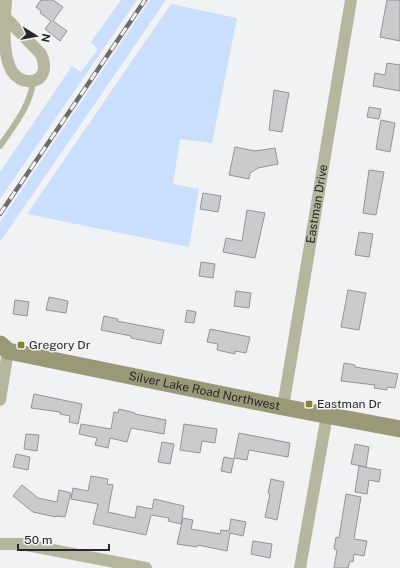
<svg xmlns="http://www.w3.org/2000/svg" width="400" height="568" font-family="'Public Sans',sans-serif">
	<rect width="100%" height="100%" fill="#f0f2f4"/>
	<path fill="#cadffe" d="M121,0h16l-137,199v-27l72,-106 9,6 17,-23 -7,-7z
		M150,0h16l-166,242v-20z
		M171,4l66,14 -25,125 -32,-4 -7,45 26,5 -10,58 -162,-33z"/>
	<path fill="#c9cbcd" stroke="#929497" d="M41,0h12l10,7 -10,14 14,10 -7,10 -15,-12 6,-8 -11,-8 1,-2 -5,-4z
		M387,0h13v41l-20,-4z
		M387,63l13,2v26l-27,-5 2,-13 10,2z
		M274,90l15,3 -7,39 -13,-2z
		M369,107l12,2 -2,10 -12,-2z
		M381,120l14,3 -5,29 -14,-3z
		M235,147l20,4 20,-3 3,16 -20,4 -8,5 -1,6 -20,-4z
		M369,170l15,2 -8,43 -13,-2z
		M203,193l18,3 -3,16 -18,-3z
		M247,210l18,3 -10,45 -32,-6 3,-14 16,3z
		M359,232l14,2 -4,23 -14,-2z
		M201,262l14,2 -2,14 -14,-2z
		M348,290l18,3 -7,37 -18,-3z
		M236,291l15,2 -2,15 -15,-2z
		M49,297l19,4 -2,12 -20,-3z
		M15,300l14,2 -2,14 -14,-2z
		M187,310l9,2 -2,11 -9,-1z
		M104,316l14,3 -1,2 47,9 -3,14 -30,-6v-2l-30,-6z
		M210,329l40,8 -4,16 -11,-2v3l-18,-4 1,-6 -11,-2z
		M344,363l11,2v2l43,7 -3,14 -8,-1v3l-13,-2 1,-3 -34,-4z
		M34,394l48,10 -4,20 -9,-2 1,-6 -10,-2v-2l-29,-4z
		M119,409l16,4v1l31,6 -2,14 -33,-6 -4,14 -17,-4 -2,10 -13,-3 2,-7 -18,-4 2,-10 30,5 3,-17 4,1z
		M184,424l33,5 -2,14 -13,-2 -2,12 -20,-3z
		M239,433l51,10 -2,14 -39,-7 -2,10 -13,-2z
		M26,434l13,1 -2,16 -13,-2z
		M162,442l12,2 -4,20 -12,-2z
		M355,444l14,3 -3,20 -15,-3z
		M16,454l14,3 -2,13 -15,-3z
		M224,457l10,2 -3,14 -10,-2z
		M359,466l22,4 -2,12 -10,-2 -2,14 -12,-2z
		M91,476l17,3 -1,5 6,1 -5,27 27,6 2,-12 15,3 2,-10 30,7 -3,18 -13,-3 1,-3 -18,-3 -5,20 -53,-11 5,-20 -27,-5 2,-11 15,3z
		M271,479l13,3 -7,38 -12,-3 5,-23 -2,-1z
		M22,485l16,13 19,4 2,-12 12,3 -6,24 -9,-1v1l-23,-5 -20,-16z
		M346,494l15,3 -7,42 13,2 -3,15 -10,-2 -1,8 -3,-1 -2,7h-14l3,-18 -3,-1 2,-12 3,1z
		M183,518l10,2 -2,9 29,5 1,-4 8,1 2,-12 15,3 -3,14 -13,-3 -3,18 -29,-6 -1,2 -20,-3z
		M253,541l19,3 -2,14 -19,-4z"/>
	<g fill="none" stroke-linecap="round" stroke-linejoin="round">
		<path stroke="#b6b69f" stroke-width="6" d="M0,146c13,-19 31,-41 33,-65"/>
		<g stroke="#b6b69f" stroke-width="12">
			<path d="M5,17l36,37c14,32 -24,36 -32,11 -7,-20 -4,-44 -3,-65"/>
			<path d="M0,400l8,-49"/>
			<path id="s1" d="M283,407l68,-407"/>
			<path d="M0,544h21l125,24"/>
			<path d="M300,568l27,-153"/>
		</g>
		<path stroke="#997" stroke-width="17" id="s2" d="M0,344l8,7 275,56 117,22"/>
		<defs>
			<path id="rail" d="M0,214l145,-214"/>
		</defs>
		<use href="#rail" stroke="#6b6c6d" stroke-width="4.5"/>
		<use href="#rail" stroke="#f0f2f4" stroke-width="3" stroke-dasharray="9" stroke-linecap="butt"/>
	</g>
	<g fill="#87842d" stroke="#f0f2f4" stroke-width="1.5">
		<rect x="17" y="341" width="8" height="8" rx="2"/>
		<rect x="305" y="400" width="8" height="8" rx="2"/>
	</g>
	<g text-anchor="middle" stroke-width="3" stroke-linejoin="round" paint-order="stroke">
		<g font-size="12" fill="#272829" stroke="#f0f2f4">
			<text dy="4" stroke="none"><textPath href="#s1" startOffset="206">Eastman Drive</textPath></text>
			<text dy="4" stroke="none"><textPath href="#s2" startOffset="211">Silver Lake Road Northwest</textPath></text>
		</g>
		<g font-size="12" fill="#272829" stroke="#f0f2f4" text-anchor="start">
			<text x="29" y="349">Gregory Dr</text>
			<text x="317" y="408">Eastman Dr</text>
		</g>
	</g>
	<g transform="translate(36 36) rotate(101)" stroke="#f0f2f4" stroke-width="3" paint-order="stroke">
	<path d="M0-3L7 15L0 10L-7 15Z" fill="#272829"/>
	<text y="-6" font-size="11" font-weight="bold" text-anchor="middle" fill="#272829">N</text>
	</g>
	<path d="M18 544v6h91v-6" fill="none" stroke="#272829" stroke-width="2"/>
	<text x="24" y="544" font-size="12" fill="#272829" stroke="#f0f2f4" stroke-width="3" paint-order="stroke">50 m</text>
</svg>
